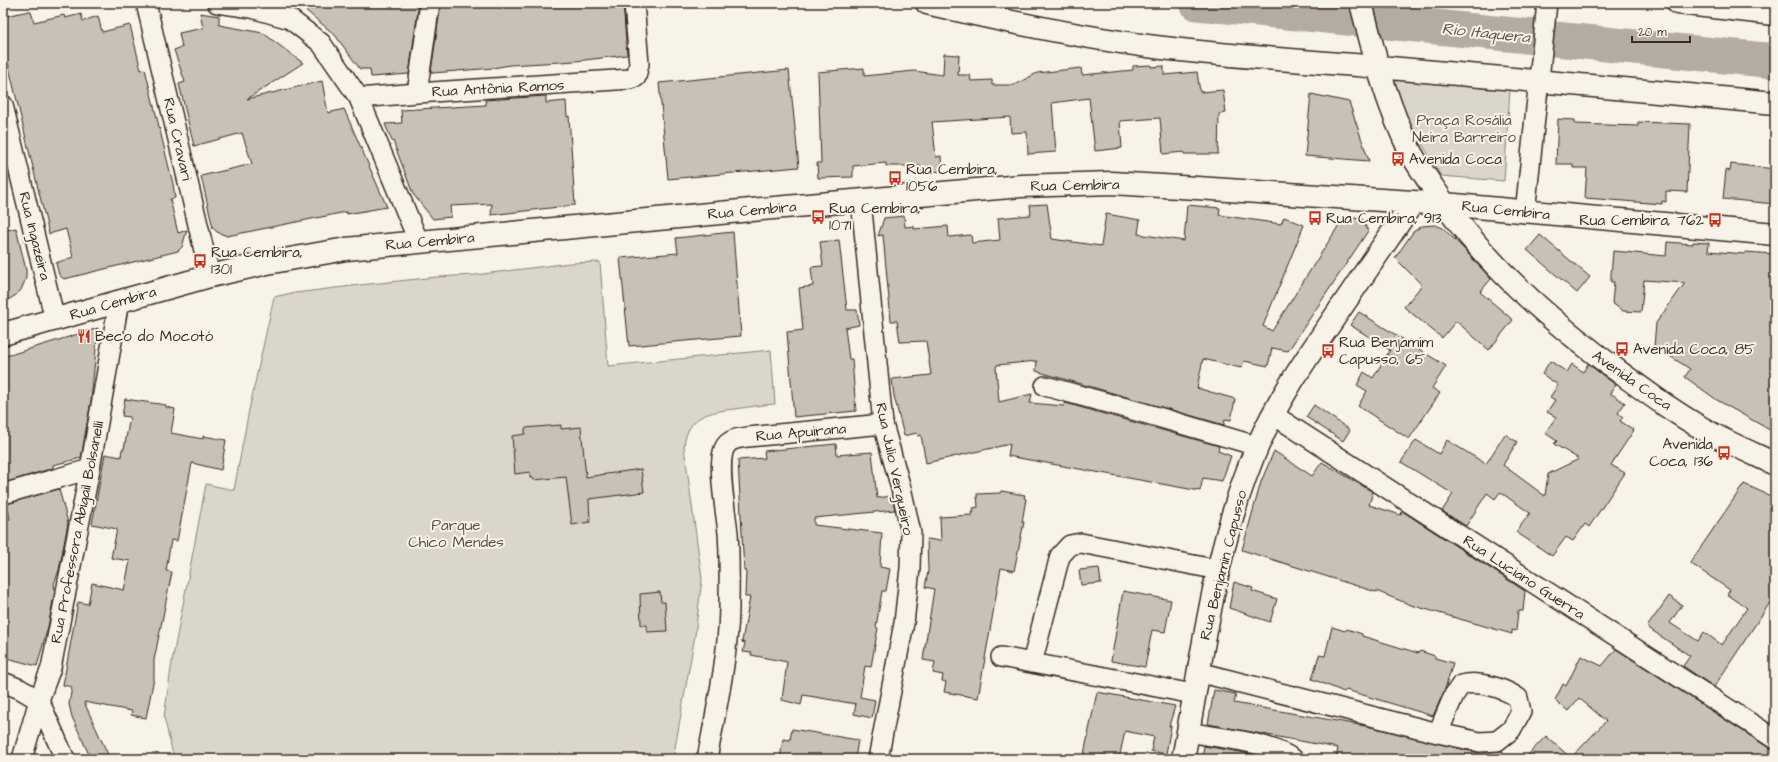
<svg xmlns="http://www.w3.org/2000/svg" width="1778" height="762" font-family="'Architects Daughter',sans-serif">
	<rect width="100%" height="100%" fill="#f7f3e8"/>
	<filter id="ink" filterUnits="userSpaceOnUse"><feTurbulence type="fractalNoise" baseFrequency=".025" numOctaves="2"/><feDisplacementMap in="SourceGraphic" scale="8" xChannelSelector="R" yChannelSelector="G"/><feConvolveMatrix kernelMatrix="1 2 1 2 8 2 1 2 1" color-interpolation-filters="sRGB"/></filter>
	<g filter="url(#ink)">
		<path fill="#dbd6cb" stroke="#8b8074" d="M1391,79l119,10 -6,92 -63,-5 -29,-49z
			M600,262l8,104 163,-16 4,54c-13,1 -27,3 -40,5 -26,3 -48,6 -51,38l18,132 -7,56 -22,124h-499l-10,-42 8,-55 34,-178 28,6 15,-80 25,-113 13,-3 73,-9 77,-8 38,-2 95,-12z"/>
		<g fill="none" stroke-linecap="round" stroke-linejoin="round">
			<path stroke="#b4aca0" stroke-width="35" d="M1197,3l578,58"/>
		</g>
		<path fill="#c8c1b6" stroke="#3b2a1e" d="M297,3h122l-10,71 -38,3 -1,-8h-10l-25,-34z
			M441,3h182l4,52 -51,6 -66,4 -17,3 -60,5v-1h-2z
			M29,11l2,1 3,10 30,-7 1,3 16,-4 2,7 15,-5 4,16 28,-7 11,45 4,-1 28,115 2,14 -5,1 8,34 9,-3 -5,17 -4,4 -114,28 -5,-4 -3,-12 17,-6 -7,-28 -17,5 -46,-191v-22l3,-1v-4z
			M200,13l19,3v9l44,8 40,30 -56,36 75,-18 6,32 16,-4 43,98 -40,7 -1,-2 -119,24 -10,-4 -4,-4 -12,-52 51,-12 -10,-31 -48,13 -15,-62 6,-2 -11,-32 8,-3 -3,-14 24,-5z
			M944,54l15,1 -1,20h12l1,6 21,-1v5h22l23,-12 44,-5 1,7 51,-5v-4l18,-1v2l13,-1v9l33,-3 3,20 23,-2 3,23 -7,1 -1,40h-34v-2l-21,2 -3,-36 -40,3 2,27 -27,3 -6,-53 -37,5 4,49 -28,2 -1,-22 -16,1 -1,-16 -78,5 4,35 5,-1 1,15 -21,2 -1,-7h-34v-3l-33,3v11l-35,1 -1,-15h4l-3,-91 46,-4v8l50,-5 29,4z
			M789,70l10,97 -131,12 -9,-96z
			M1311,94l38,8 20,59 -64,-5z
			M546,96v7l20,-2 1,16 2,-1 6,89 -84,10 1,-11 -42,2 1,11 -18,2 -20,-25 -20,-53h-1l-7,-17 17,-1 -1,-13 85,-5 -1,-5z
			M1558,119l17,1v4l63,2v-4l52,2 -3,68 -21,-1v11l-4,-1v3l-77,-6 2,-30h-14v-4h-17z
			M1731,164l44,5v35l-52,-5 3,-29 4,1z
			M1047,204l5,35 49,7 5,-32 34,6 -2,14 46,7 3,-36 33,3 -1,7 62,9 3,-7 20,8 -41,101 9,5 72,-114 18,2 6,12 -80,120 -16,-3 -4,18 -24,-5 -3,7 -38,-9 -6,29 38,11 -4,21 -6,-1 -1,6 -188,-54 1,-10 -40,4 -1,3 3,34 33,-8 -2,9 34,3 1,-3 154,43 -1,5 13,5 -9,25 -19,-3 -3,13 -192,-35 2,-12 -84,19 -5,-28 -3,1 -1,-3 -13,3 -10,-40 -2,-17 39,-4 -5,-34 -26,1 -3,-21h-6l-8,-86 -5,1 6,-18 20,-2 1,11 9,-1v3l34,-3 1,11 22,-2 1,8 28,-3 -2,-22 33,-3 -1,-10z
			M1435,225l8,3 19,19 29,32 -11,13 33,28 -24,30 -33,-29 -14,17 -38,-31 18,-22 -27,-27 18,-26 9,-6z
			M16,228l10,42v8l-5,12 -5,5 -13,8v-72z
			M733,232l8,104 -112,10 -9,-88 58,-5 -2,-15z
			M1540,235l50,42 -13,16 -50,-43z
			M839,240l8,70h10l2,15 -14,3 4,31h3l4,52 -62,6 -7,-85 16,-2 -4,-42 14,-2 -2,-19 12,-1 -3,-24z
			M1667,242l26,2v-2l16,1 -1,8 37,3v-2l30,2v179l-58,-33 -32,-23 5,-8 -36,-23 2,-23 29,-40 -41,-3 -3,32 -18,-1 -11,-8 2,-21h-3v-7l2,-24 53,5z
			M1359,312l87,54 -14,22 8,5 -31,46 -51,-33 9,-15 -10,-6 7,-13 9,6 17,-28 -40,-25z
			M98,328l-7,73 -10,57 -28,7v3l-50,15v-126z
			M1550,361l17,11 5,-8 11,8 5,-8 28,21 -6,8 15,10 -7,10 5,4 -3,4 14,9 -23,35 14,8 -36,54 -4,-3 -12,17 -7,-4 -14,19 -36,-24 14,-19 -30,-21 -5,7 -8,-6 -21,33 -24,-15 11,-17 -52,-32 15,-22 23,14 8,-14 39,24 19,-30 12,8 -14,23 42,31 3,-22 31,-15 -25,-15 3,-3 -12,-8 11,-16 -9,-5 8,-12 -5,-3 8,-12 -16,-11z
			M125,399l41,6v2l9,2 -4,24 32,6v-3l23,4 -5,30 -29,-7 -15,78 -6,-1 -5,31 6,1 -18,88v18l-8,40 -15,-3 1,-4 -48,-9 26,57h-19l-19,-42 -3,-13 3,-17 -9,-2 15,-83 10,2 4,-21 32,7 6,-29 -19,-3 6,-29 -25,-5 13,-70 16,3 1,-8h2l6,-32 -8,-1z
			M1314,405l36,25 -7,11 -37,-24z
			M561,425v4l20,-2 5,50 55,-8 3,23 -55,7 1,23 -18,3 -6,-48 -32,3v-2h-4v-6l-15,2 -3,-38 13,-2v-6z
			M836,444l1,11 35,-3 5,46 15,-2 3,14 -81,8v7l68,8 -2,34 10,2 -4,22h-4l-6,36 2,1 -7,39 -6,-1 -5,31 15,3 -3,18 -18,-4 2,-10 -53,-9 -2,10 -19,-5 5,-38 -36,-7 1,-2 -9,-1 2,-9 -3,-1 8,-45h-5l1,-26h-2l-6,-111 27,-2 -1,-7z
			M1274,451l38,25 10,-14 51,30 -4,13 32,10 1,-4 123,80 -2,20h-5l-2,20 -4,-1v4l-101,-29 -35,-14v1l-134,-42 19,-68z
			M1744,484l31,14v97l-61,92 -31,-21 7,-10 -43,-29 22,-31 13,9 -12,18 28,18 6,-9 18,13 25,-37 -20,-14 3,-4 -40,-27z
			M59,489l9,34 -9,47 -5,14 1,6 -7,37 -11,39 -34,-9v-136l7,-2 -3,-15z
			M1001,491l24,4 -1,3 2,1 -4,23h2l-10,49 -13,-3 -23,130 -34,-6 2,-10 -4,-1 1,-6 -10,-2 2,-11 -12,-2 11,-71 -9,-2 3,-16 -1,-32 14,2 -1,-24 32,-2 -1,-3h3l-1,-4 5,-1 -1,-13 23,-1z
			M1099,568l2,15 -20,2 -2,-15z
			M1234,582l19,6 -1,3 25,8 -7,23 -41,-14z
			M1123,591l48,9 -6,32 -13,-2 -7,37 -34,-6z
			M660,592l1,10h4l2,29 -20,1v-7h-6l-1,-31z
			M1332,627l13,4 2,-2 15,5v2l56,17 2,-2 15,5v2l18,5 -8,26 -12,27 -87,-26 -2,2 -32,-13 7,-24 6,1z
			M1616,649l153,99 6,2v9h-251l22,-23 25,22 35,-37 -27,-23 -11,13 -13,-11 8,-16 3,2 15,-30 21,10z
			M1214,690l22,4 -2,9 137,24 107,26 25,-2 -1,8h-166l2,-11 -130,-24z
			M1097,692l78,14 -6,20h2l-5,28 -15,-3 3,-14 -29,-6 -6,28 -17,-4v4h-19z
			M792,729l66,11 -3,19h-75l3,-20 7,1z
			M1204,746l36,6 28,7h-66z"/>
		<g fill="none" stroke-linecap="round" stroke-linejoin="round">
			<defs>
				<path id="minor" d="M146,3l64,273
					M217,3l35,5 38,11 31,24 38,55 60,145
					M417,93l13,-90
					M359,98l58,-5 214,-14 5,-2 3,-13 -5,-61
					M3,105l52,215
					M861,200l22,224 19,68 9,41 -1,35 -6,55 -26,136
					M1525,213l22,-210
					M1045,386l99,27 113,33
					M1272,414l503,325
					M3,494l87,-25
					M1001,657l192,37
					M1032,663l28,-107 10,-11 11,-2 138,27
					M1198,672l240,61 42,9 17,-1 14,-11 10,-18 -3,-14c-14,-10 -40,-18 -57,-13l-7,10 -16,38
					M3,682l17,7 19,11 26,59
					M1188,732c30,6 80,9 105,27
					M22,759l17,-59 12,-32 39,-199 29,-168
					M707,759c9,-48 21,-101 22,-150 0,-25 1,-51 -1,-76 -2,-21 -11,-66 -4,-84 4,-10 15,-11 24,-12l135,-13"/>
				<path id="tertiary" d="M927,3c76,18 151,34 228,44 78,10 157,14 235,21 128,11 257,23 385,35
					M1361,3c13,51 26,103 50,150 6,11 14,22 21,33 50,76 117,134 190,188 30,22 61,45 94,62 20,10 40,19 59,28
					M1678,3l97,11
					M3,334l207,-58 57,-13 79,-14 405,-39 270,-24 90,-3 86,5 247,16 331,30
					M1183,759c20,-104 32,-216 75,-314 19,-43 45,-82 72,-121 28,-41 55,-81 83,-122"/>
			</defs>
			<use href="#minor" stroke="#3b2a1e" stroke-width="22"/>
			<use href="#tertiary" stroke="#3b2a1e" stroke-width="25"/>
			<use href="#minor" stroke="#f7f3e8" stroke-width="19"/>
			<use href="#tertiary" stroke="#f7f3e8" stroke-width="22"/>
		</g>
	</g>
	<defs>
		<symbol id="bus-bare" viewBox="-9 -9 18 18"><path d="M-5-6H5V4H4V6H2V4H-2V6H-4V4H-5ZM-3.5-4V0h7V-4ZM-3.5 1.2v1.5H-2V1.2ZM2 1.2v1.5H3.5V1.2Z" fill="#c8321e" stroke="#f7f3e8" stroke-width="2.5" paint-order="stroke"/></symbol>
		<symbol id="restaurant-bare" viewBox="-9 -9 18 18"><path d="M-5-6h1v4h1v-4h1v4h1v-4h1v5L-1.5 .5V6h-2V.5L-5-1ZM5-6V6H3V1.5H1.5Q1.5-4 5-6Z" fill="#c8321e" stroke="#f7f3e8" stroke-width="2.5" paint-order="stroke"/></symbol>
	</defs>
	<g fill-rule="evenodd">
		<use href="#bus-bare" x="1388" y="149" width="20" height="20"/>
		<use href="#bus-bare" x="885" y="168" width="20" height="20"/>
		<use href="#bus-bare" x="808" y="207" width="20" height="20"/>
		<use href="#bus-bare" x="1305" y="208" width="20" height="20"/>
		<use href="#bus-bare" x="1705" y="210" width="20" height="20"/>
		<use href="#bus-bare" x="190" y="251" width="20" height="20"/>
		<use href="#restaurant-bare" x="74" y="326" width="20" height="20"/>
		<use href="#bus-bare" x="1612" y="339" width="20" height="20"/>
		<use href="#bus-bare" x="1318" y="341" width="20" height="20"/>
		<use href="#bus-bare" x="1714" y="443" width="20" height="20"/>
	</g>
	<g text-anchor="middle" stroke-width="4" stroke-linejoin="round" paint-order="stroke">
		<g font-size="15" fill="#3b2a1e" stroke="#f7f3e8">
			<text transform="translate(498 88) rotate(-3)" y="5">Rua Antônia Ramos</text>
			<text transform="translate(178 139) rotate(77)" y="5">Rua Cravari</text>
			<text transform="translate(1075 185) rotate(-1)" y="5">Rua Cembira</text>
			<text transform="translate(752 210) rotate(-5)" y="5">Rua Cembira</text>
			<text transform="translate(1506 210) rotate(6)" y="5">Rua Cembira</text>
			<text transform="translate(35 236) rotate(76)" y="5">Rua Ingazeira</text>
			<text transform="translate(430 241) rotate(-5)" y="5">Rua Cembira</text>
			<text transform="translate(113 303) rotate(-16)" y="5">Rua Cembira</text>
			<text transform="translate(1632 380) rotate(35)" y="5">Avenida Coca</text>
			<text transform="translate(801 432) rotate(-5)" y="5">Rua Apuirana</text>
			<text transform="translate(895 469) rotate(78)" y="5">Rua Julio Vergueiro</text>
			<text transform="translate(77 532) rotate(-79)" y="5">Rua Professora Abigail Bolsanelli</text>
			<text transform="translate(1223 565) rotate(-76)" y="5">Rua Benjamin Capusso</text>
			<text transform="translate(1524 577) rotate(33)" y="5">Rua Luciano Guerra</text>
		</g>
		<g font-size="15" fill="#5b4c41" stroke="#f7f3e8">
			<text x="1464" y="125">Praça Rosália<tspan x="1464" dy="17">Neira Barreiro</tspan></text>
			<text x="456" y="530">Parque<tspan x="456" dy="17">Chico Mendes</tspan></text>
		</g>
		<g font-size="15" fill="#3b2a1e" stroke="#f7f3e8" text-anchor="start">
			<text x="1409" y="164">Avenida Coca</text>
			<text x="906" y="174">Rua Cembira,<tspan x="906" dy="17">1056</tspan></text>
			<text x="829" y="213">Rua Cembira,<tspan x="829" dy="17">1071</tspan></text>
			<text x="1326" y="223">Rua Cembira, 913</text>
			<text x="1704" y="225" text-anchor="end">Rua Cembira, 762</text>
			<text x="211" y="257">Rua Cembira,<tspan x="211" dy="17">1301</tspan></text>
			<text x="95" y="341">Beco do Mocotó</text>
			<text x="1339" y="347">Rua Benjamim<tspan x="1339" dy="17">Capusso, 65</tspan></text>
			<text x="1633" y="354">Avenida Coca, 85</text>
			<text x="1713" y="449" text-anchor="end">Avenida<tspan x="1713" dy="17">Coca, 136</tspan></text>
		</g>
		<g font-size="16" font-style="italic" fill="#5f5145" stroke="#f7f3e8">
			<text transform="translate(1486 32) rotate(6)" y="6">Rio Itaquera</text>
		</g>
	</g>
	<rect width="1778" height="762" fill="none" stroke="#f7f3e8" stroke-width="16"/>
	<rect x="8" y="8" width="1762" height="746" fill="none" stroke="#3b2a1e" stroke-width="1.5" filter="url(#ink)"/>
	<path d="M1632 36v6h58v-6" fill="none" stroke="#3b2a1e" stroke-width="2"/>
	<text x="1638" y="36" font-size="12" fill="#3b2a1e" stroke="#f7f3e8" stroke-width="3" paint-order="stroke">20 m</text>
</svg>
